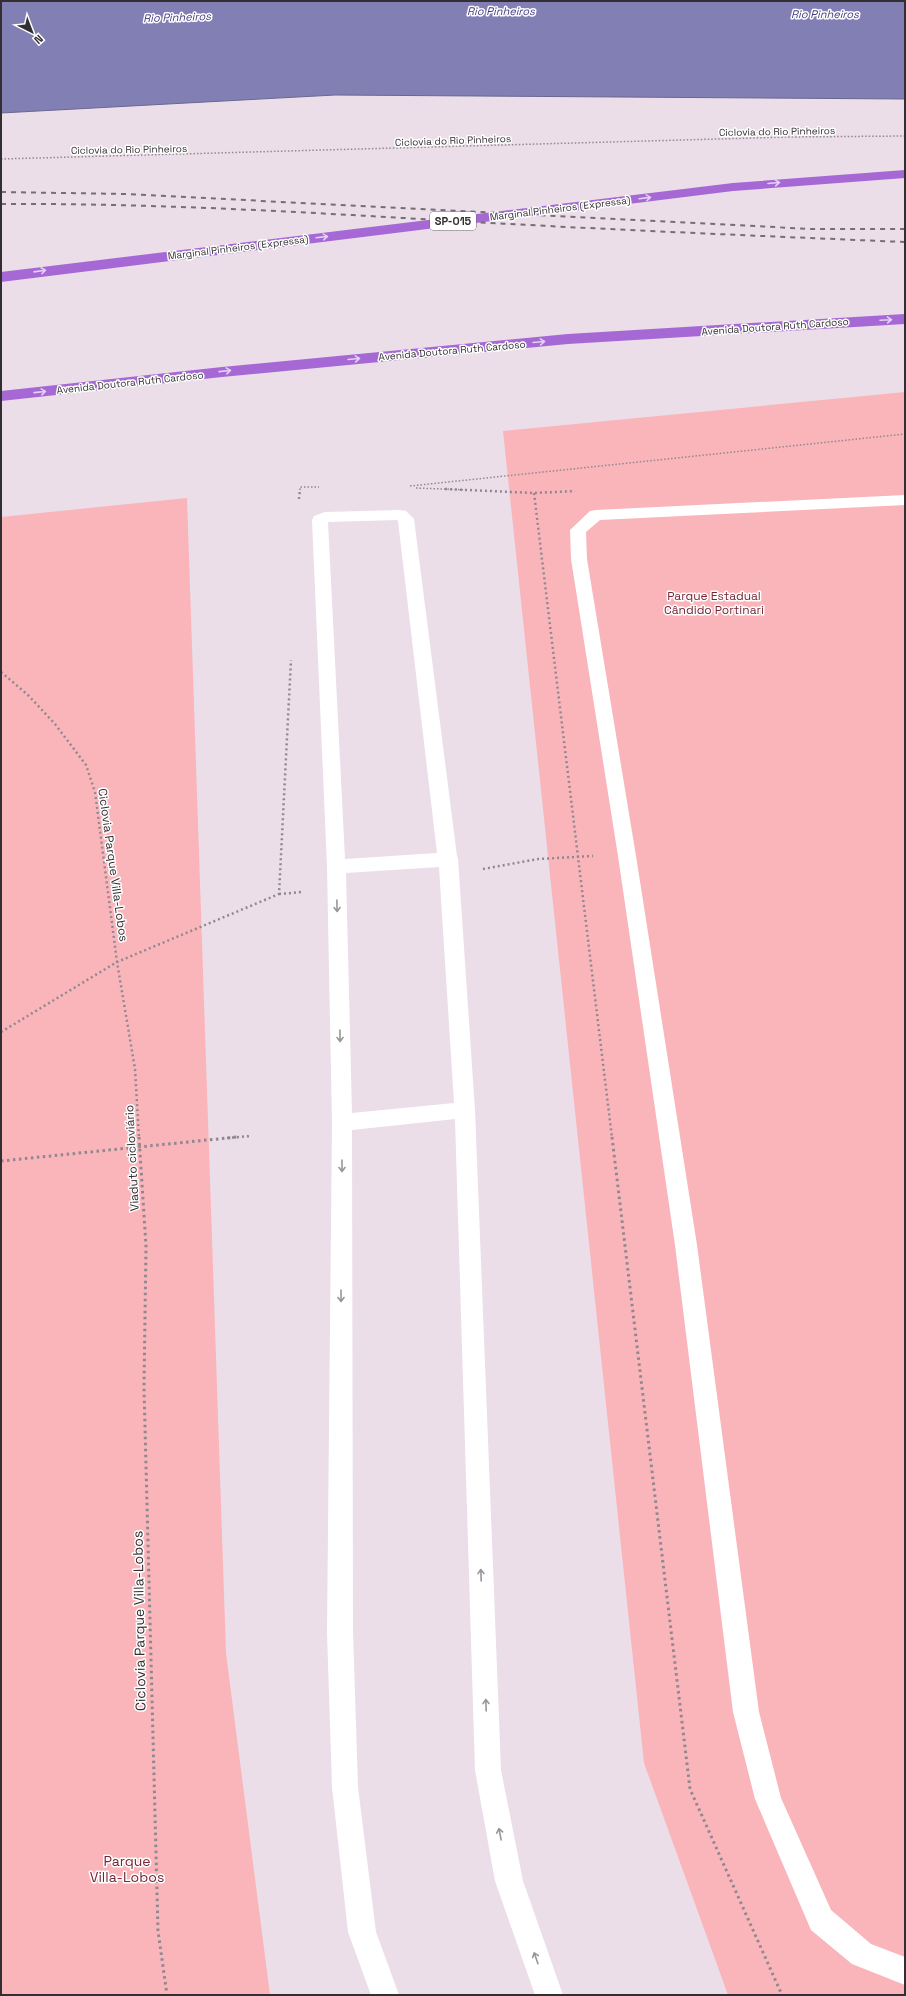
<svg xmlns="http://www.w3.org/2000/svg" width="906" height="1996" font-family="'Space Grotesk',sans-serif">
	<rect width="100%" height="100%" fill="#ebdee9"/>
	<path fill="#fab5bb" d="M905,392v1603h-177l-84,-232 -141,-1332z
		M187,498l39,1155 44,342h-269v-1478z"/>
	<path fill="#827fb5" stroke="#6a678e" d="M1,1h904v98l-570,-4 -334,18z"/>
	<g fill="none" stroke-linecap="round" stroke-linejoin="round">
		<path stroke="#90888f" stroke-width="1.5" stroke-dasharray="1.5 2" stroke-linecap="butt" d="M1,159l788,-22 116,-1
			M410,486l495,-52
			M416,488l52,2
			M300,490v-3h19"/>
		<path stroke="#90888f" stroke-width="2.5" stroke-dasharray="2 3" stroke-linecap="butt" d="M445,489l89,4 41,-2
			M534,493l78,645
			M299,499l1,-10
			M1,672l28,24 26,28 31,41 9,27 22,170 18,107 4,69
			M483,869l55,-10 55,-3
			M279,894l23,-2
			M1,1032l116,-70 162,-68 12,-234
			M227,1138l24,-2"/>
		<path stroke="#90888f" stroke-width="3" stroke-dasharray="2.5 3.5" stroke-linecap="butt" d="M139,1137l7,109 -2,142 14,543 9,64
			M612,1137l78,652 92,206
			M1,1161l236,-24"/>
		<path fill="#fff" fill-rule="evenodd" d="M905,495v10l-305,15 -14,12 1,27 49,297 61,389 62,467 22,86 50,112 40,34 34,13v28l-53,-21 -41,-34 -56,-131 -22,-87 -58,-467 -57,-389 -47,-297 -1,-29 20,-19 6,-1z
			M400,510l6,1 8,8 43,337 1,3 17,251 26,660 22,111 40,114h-28l-40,-114 -20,-111 -20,-651 -103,11 1,502 5,155 18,145 23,63h-28l-23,-63 -16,-145 -5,-155 5,-509 -5,-256 -15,-347 2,-4 11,-4zM397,520l1,1 39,332 -92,6 -17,-337zM439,867l15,236 -102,10 -6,-240z"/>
		<path fill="#a568d5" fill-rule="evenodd" d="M905,170v8l-172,13 -732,91v-10l732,-89z
			M905,314v10l-337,20 -346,33 -221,24v-10l221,-24 346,-33z"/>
		<path stroke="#766e75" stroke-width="2" stroke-dasharray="5 5" stroke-linecap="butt" d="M1,192l125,2 686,35h93
			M1,204c158,-1 315,9 472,18 144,8 288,14 432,20"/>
	</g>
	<defs><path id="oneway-shaft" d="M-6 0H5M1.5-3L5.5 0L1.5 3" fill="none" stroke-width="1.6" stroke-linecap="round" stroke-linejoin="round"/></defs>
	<g stroke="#e4d2f2">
		<use href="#oneway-shaft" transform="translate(774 183) rotate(-5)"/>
		<use href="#oneway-shaft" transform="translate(645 198) rotate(-7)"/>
		<use href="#oneway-shaft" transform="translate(322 237) rotate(-7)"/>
		<use href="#oneway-shaft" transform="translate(40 271) rotate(-8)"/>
		<use href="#oneway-shaft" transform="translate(886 320) rotate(-3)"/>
		<use href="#oneway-shaft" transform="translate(539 342) rotate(-5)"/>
		<use href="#oneway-shaft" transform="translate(354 359) rotate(-5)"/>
		<use href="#oneway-shaft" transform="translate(225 371) rotate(-6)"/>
		<use href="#oneway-shaft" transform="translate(40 392) rotate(-6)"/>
	</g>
	<g stroke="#989698">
		<use href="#oneway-shaft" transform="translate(337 906) rotate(89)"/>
		<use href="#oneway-shaft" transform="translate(340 1036) rotate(89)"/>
		<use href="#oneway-shaft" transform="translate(342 1166) rotate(90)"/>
		<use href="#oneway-shaft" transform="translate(341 1296) rotate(90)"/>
		<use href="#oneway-shaft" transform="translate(481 1575) rotate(-92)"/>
		<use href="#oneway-shaft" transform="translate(486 1705) rotate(-92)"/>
		<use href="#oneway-shaft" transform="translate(500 1834) rotate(-101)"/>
		<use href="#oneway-shaft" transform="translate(536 1958) rotate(-109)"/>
	</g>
	<g text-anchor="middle" stroke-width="3" stroke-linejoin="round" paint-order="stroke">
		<g font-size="10" fill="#322e32" stroke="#fff">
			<text transform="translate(777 131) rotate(-1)" y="4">Ciclovia do Rio Pinheiros</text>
			<text transform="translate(453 140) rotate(-2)" y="4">Ciclovia do Rio Pinheiros</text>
			<text transform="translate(129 149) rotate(-1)" y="4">Ciclovia do Rio Pinheiros</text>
			<text transform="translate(560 208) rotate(-7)" y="4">Marginal Pinheiros (Expressa)</text>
			<text transform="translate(238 247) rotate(-7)" y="4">Marginal Pinheiros (Expressa)</text>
			<text transform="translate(775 326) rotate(-4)" y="4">Avenida Doutora Ruth Cardoso</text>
			<text transform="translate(452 350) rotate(-5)" y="4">Avenida Doutora Ruth Cardoso</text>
			<text transform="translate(130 382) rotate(-6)" y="4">Avenida Doutora Ruth Cardoso</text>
		</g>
		<g font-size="11" font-style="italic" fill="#453c80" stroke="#fff">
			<text x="501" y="15">Rio Pinheiros</text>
			<text x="825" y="18">Rio Pinheiros</text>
			<text transform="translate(177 17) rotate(-2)" y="4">Rio Pinheiros</text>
		</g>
		<rect fill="#fff" stroke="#706d70" stroke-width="1" x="430" y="212" width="46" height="18" rx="3"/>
		<g font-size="11" font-weight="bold" fill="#322e32">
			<text x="453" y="225">SP-015</text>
		</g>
		<g font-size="12" fill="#752634" stroke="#fff">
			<text x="714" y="600">Parque Estadual<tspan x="714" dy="14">Cândido Portinari</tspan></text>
		</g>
		<g font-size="12" fill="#322e32" stroke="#fff">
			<text transform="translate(113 865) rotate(82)" y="4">Ciclovia Parque Villa-Lobos</text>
			<text transform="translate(132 1158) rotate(-93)" y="4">Viaduto cicloviário</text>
		</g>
		<g font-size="14" fill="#322e32" stroke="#fff">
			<text transform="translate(139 1621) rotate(-91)" y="5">Ciclovia Parque Villa-Lobos</text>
		</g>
		<g font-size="14" fill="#752634" stroke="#fff">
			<text x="127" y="1866">Parque<tspan x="127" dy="16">Villa-Lobos</tspan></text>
		</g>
	</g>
	<rect width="906" height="1996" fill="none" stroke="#322e32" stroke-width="4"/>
	<g transform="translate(32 32) rotate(138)" stroke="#ffffff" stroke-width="3" paint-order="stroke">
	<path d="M0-3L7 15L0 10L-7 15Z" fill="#322e32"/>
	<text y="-6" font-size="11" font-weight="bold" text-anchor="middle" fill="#322e32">N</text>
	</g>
</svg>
